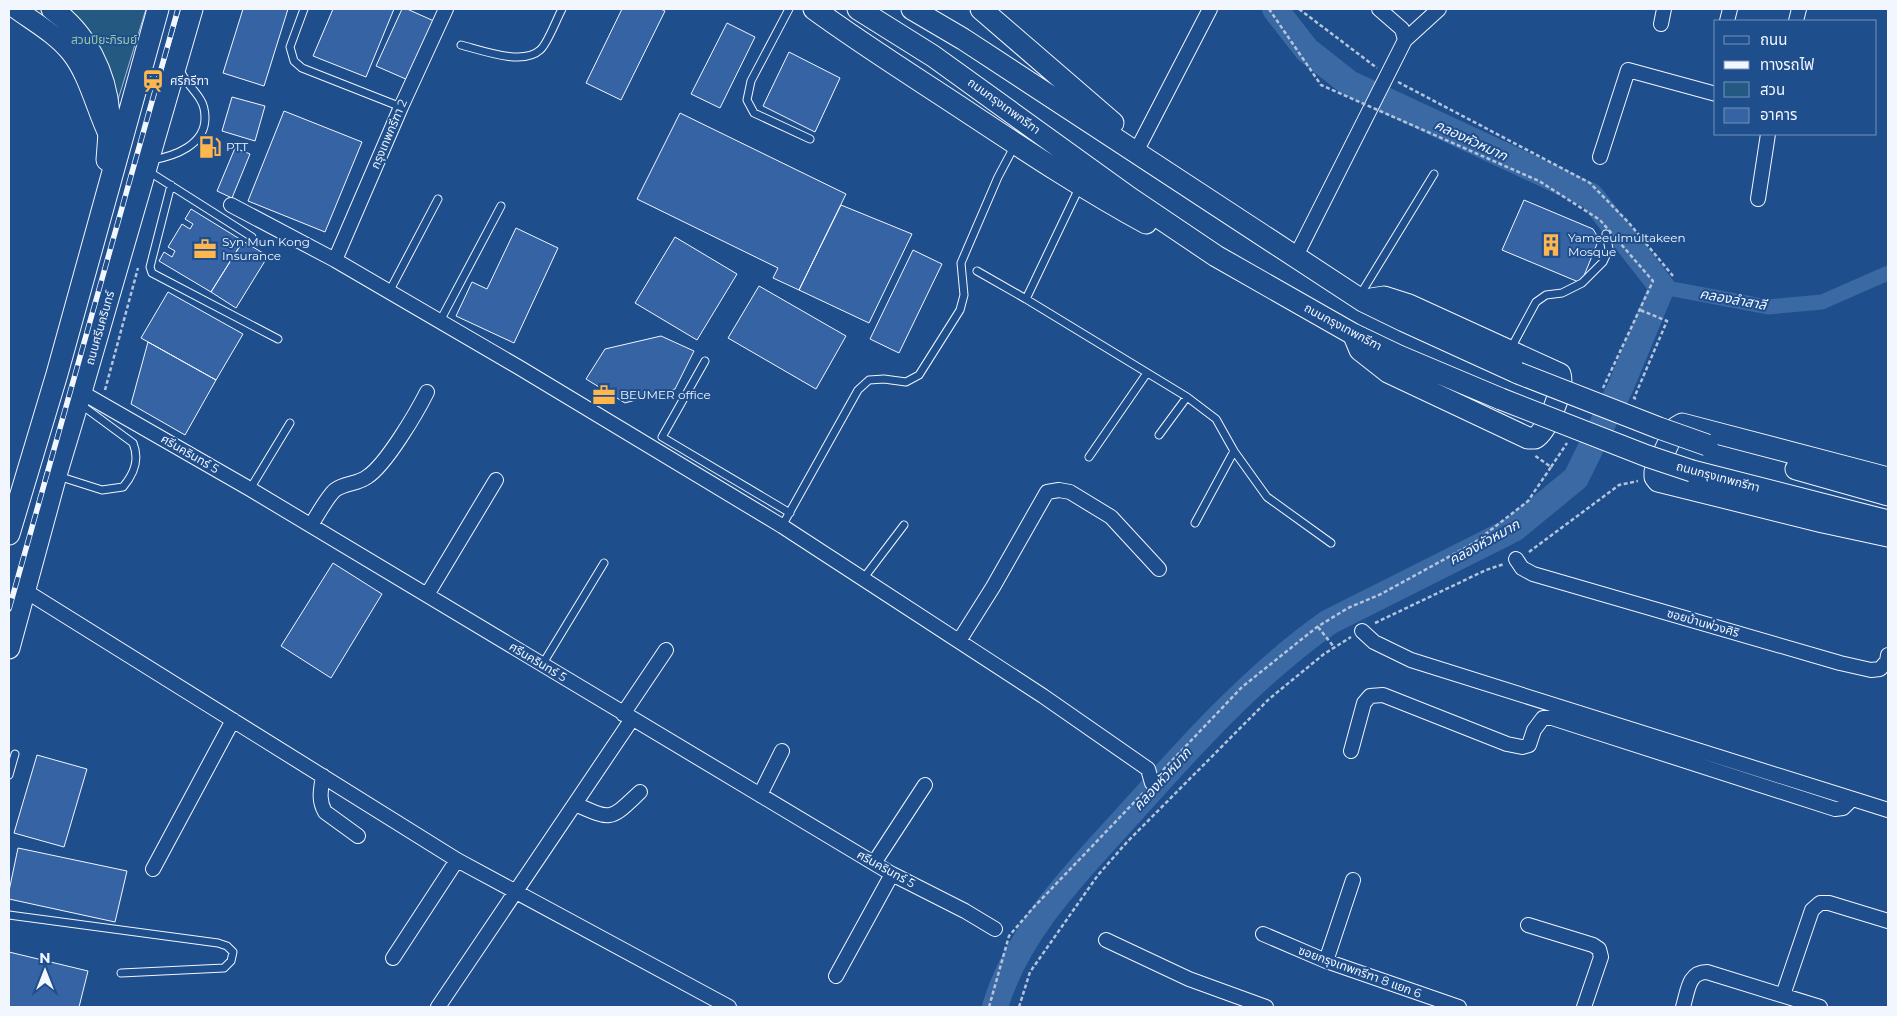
<svg xmlns="http://www.w3.org/2000/svg" width="1897" height="1016" font-family="Montserrat,'Noto Sans Thai',sans-serif">
	<rect width="100%" height="100%" fill="#1f4e8c"/>
	<path fill="#245a82" stroke="#a8bbd7" d="M32,9h114l-29,94 -73,-86z"/>
	<g fill="none" stroke-linecap="round" stroke-linejoin="round">
		<path stroke="#3b69a3" stroke-width="15" d="M1662,287l106,20 54,-5 66,-29"/>
		<path stroke="#3b69a3" stroke-width="26" d="M995,1007c23,-78 84,-137 137,-196 61,-68 123,-137 197,-189l185,-93 62,-51 45,-92 41,-99 -71,-91 -242,-113 -42,-33 -32,-41"/>
	</g>
	<path fill="#3563a3" stroke="#f2f6ff" d="M243,9h45l-24,77 -41,-13z
		M333,9h61l-28,68 -53,-21z
		M402,9h5l27,12 -26,59 -32,-14z
		M622,9h39l4,2 -44,89 -35,-17z
		M727,23l28,14 -35,71 -29,-14z
		M789,52l51,26 -25,54 -52,-26z
		M232,97l33,9 -10,35 -33,-10z
		M284,111l78,31 -37,90 -77,-31z
		M680,113l166,81 -47,96 -26,-12 5,-10 -141,-69z
		M235,148l15,6 -18,44 -15,-7z
		M1524,200l69,29 6,10 -18,44 -79,-33z
		M841,205l71,29 -43,89 -70,-33z
		M191,209l52,32 -32,51 -52,-31 5,-9 8,5 3,-6 -7,-4 14,-23 8,5 3,-5 -8,-5z
		M516,228l42,20 -44,95 -58,-27 16,-34 15,7z
		M675,237l62,37 -40,66 -62,-37z
		M243,241l25,15 -32,52 -25,-16z
		M913,250l29,14 -43,89 -29,-14z
		M759,286l87,50 -30,53 -88,-51z
		M168,292l75,42 -27,46 -75,-42z
		M661,336l33,15 -19,38 -50,14 -39,-24 19,-30z
		M148,342l68,38 -31,55 -54,-31z
		M333,563l49,31 -51,84 -50,-32z
		M37,755l50,14 -23,78 -50,-14z
		M18,848l109,23 -12,51 -106,-23v-8z
		M9,952l79,19 -9,36h-70z"/>
	<g fill="none" stroke-linecap="round" stroke-linejoin="round">
		<defs>
			<path id="service" d="M304,9l-14,38 4,14 8,7 99,39
				M789,9l-38,72 -4,19 7,13 56,26
				M461,45c20,5 62,21 79,5 7,-5 17,-32 22,-41
				M152,160c23,-4 53,-15 53,-42 0,-7 -1,-13 -5,-19 -6,-10 -15,-17 -20,-29
				M148,171l104,66
				M171,185l-21,82 2,6 126,66
				M977,271l49,28 161,98 29,22 18,32 33,46 64,46
				M389,292l49,-93
				M1360,295l74,-121
				M1026,299l54,-113
				M440,321l61,-115
				M1510,350l26,-48 10,-7 16,-2 20,-10 21,-21 6,-13 -3,-15
				M705,361l-43,76 128,76
				M1159,435l28,-38
				M1089,457l58,-84
				M58,476l44,14 21,-3c11,-13 17,-27 10,-44l-53,-39
				M250,489l40,-66
				M1195,523l39,-72
				M782,526l76,-136 11,-10 15,-1 22,3 13,-7 41,-65 4,-15 -3,-32 37,-86 17,-32
				M863,579l41,-54
				M542,665l62,-102
				M9,775l6,-21
				M9,915l209,28 9,3 6,6 -2,9 -7,7 -103,5"/>
			<path id="minor" d="M1727,21l3,-12
				M1796,21l3,-12
				M1661,24l3,-15
				M1405,40l34,-31
				M1139,146l71,-137
				M1600,157l28,-87 88,24
				M1758,199l10,-65
				M231,205l104,55 185,108 262,158 261,170 105,73 4,14
				M1296,256l109,-216 -3,-11 -23,-20
				M335,260l66,-153 45,-98
				M81,392l169,97 642,385 73,37 30,18
				M311,525c6,-9 16,-28 24,-35 9,-7 23,-6 32,-13 19,-12 50,-65 60,-85
				M1516,559l6,9 11,6 307,89 31,7 9,-1 7,-8 1,-6
				M24,590l433,270 272,147
				M427,595l69,-115
				M1362,631l12,11 37,18 477,150
				M959,641l34,-54 54,-95 12,-2 11,2 41,25 48,52
				M623,714l43,-64
				M1351,751l13,-48 6,-7 13,-1 124,49 15,3 7,-2 5,-15 9,-12h9l283,91 8,-1 9,-9
				M323,776c-2,13 -5,24 2,36l33,24
				M760,795l22,-44
				M575,804c38,17 35,16 65,-12
				M874,863l51,-78
				M153,869l80,-149
				M1528,925l65,20 6,4 2,8 -17,50
				M1263,934l63,27 133,46
				M1106,940l83,39 77,28
				M393,958l64,-98
				M1326,961l27,-81
				M836,976l56,-102
				M1783,995l29,-85 8,-7h9l59,18
				M438,1007l194,-288
				M1683,1007c5,-16 5,-35 24,-35l113,35"/>
			<path id="secondary" d="M16,9c18,13 41,26 55,44 17,21 25,56 37,81"/>
			<path id="primary" d="M52,9c34,24 54,64 57,105 1,15 -1,31 -2,46
				M814,9c52,38 107,72 161,108 56,37 112,74 171,106
				M858,9l75,47 197,142 86,58 137,78 46,22 102,43
				M912,9l51,30 400,262 41,20 114,52
				M981,9l132,114
				M1355,338l5,12 28,22 140,66h7c12,-7 30,-50 25,-64l-151,-69 -25,-8 -13,2
				M1796,469l92,26
				M1692,471l196,50
				M1888,478l-206,-54 -5,3 -3,4 -19,41v5l3,4 165,41 65,14
				M9,534l48,-160 101,-365
				M9,648l47,-173 25,-83 111,-383"/>
		</defs>
		<use href="#service" stroke="#f2f6ff" stroke-width="9"/>
		<use href="#minor" stroke="#f2f6ff" stroke-width="16"/>
		<use href="#secondary" stroke="#f2f6ff" stroke-width="21"/>
		<use href="#primary" stroke="#f2f6ff" stroke-width="23"/>
		<path stroke="#b3c4dc" stroke-width="2.5" stroke-dasharray="4 2.5" stroke-linecap="butt" d="M1299,9l78,59
			M1398,82l192,101 39,40 44,53
			M105,390l33,-122
			M1636,399l-2,-1 33,-77 -27,-11
			M1529,552l90,-67 19,-4
			M1375,623l111,-53 18,-6
			M1318,627l16,20
			M1163,770l79,-83 75,-60 31,-19 33,-14 93,-51 54,-42 23,-34 -17,-12
			M989,1007l20,-71 24,-28 110,-115
			M1019,1007l11,-35 68,-97 29,-33 142,-143 55,-45 27,-17"/>
		<use href="#service" stroke="#1f4e8c" stroke-width="7"/>
		<use href="#minor" stroke="#1f4e8c" stroke-width="14"/>
		<use href="#secondary" stroke="#1f4e8c" stroke-width="19"/>
		<use href="#primary" stroke="#1f4e8c" stroke-width="21"/>
		<defs>
			<path id="rail" d="M9,609l169,-600"/>
		</defs>
		<use href="#rail" stroke="#f2f6ff" stroke-width="5.5"/>
		<use href="#rail" stroke="#1f4e8c" stroke-width="4" stroke-dasharray="11" stroke-linecap="butt"/>
		<defs>
			<path id="primary-bridge" d="M1518,373l141,55 48,17
				M1501,399l146,57 45,15"/>
		</defs>
		<use href="#primary-bridge" stroke="#f2f6ff" stroke-width="23" stroke-linecap="butt"/>
		<path stroke="#b3c4dc" stroke-width="2.5" stroke-dasharray="4 2.5" stroke-linecap="butt" d="M1269,9l52,76 218,96 61,39 53,61 -50,107
			M1551,467l16,-24"/>
		<use href="#primary-bridge" stroke="#1f4e8c" stroke-width="21"/>
	</g>
	<defs>
		<symbol id="station-bare" viewBox="-9 -9 18 18"><path d="M-3-6H3Q5-6 5-4V2Q5 4 3 4L4.5 6H3L1.5 4h-3L-3 6H-4.5L-3 4Q-5 4-5 2V-4Q-5-6-3-6ZM-3.5-4v3h7v-3ZM-3.5 1v1.5H-2V1ZM2 1v1.5H3.5V1Z" fill="#ffb74d" stroke="#1f4e8c" stroke-width="2.5" paint-order="stroke"/></symbol>
		<symbol id="fuel-bare" viewBox="-9 -9 18 18"><path d="M-5.5-6h7V0h2V4h1.3V-2.5L3-4.5l.8-.8L6-3V5H2.5V1h-1V6h-7ZM-4.2-4.7v3.2H.2V-4.7Z" fill="#ffb74d" stroke="#1f4e8c" stroke-width="2.5" paint-order="stroke"/></symbol>
		<symbol id="building-bare" viewBox="-9 -9 18 18"><path d="M-4-6H4V6H1V3H-1V6H-4ZM-2.5-4.3h1.7v1.8h-1.7ZM.8-4.3h1.7v1.8H.8ZM-2.5-1h1.7V.8h-1.7ZM.8-1h1.7V.8H.8Z" fill="#ffb74d" stroke="#1f4e8c" stroke-width="2.5" paint-order="stroke"/></symbol>
		<symbol id="office-bare" viewBox="-9 -9 18 18"><path d="M-6-3h4V-5.5h4V-3h4V5H-6ZM-1-4.5V-3h2v-1.5ZM-6 0V1H6V0Z" fill="#ffb74d" stroke="#1f4e8c" stroke-width="2.5" paint-order="stroke"/></symbol>
	</defs>
	<g fill-rule="evenodd">
		<use href="#station-bare" x="137" y="65" width="32" height="32"/>
		<use href="#fuel-bare" x="194" y="131" width="32" height="32"/>
		<use href="#building-bare" x="1535" y="229" width="32" height="32"/>
		<use href="#office-bare" x="189" y="233" width="32" height="32"/>
		<use href="#office-bare" x="588" y="379" width="32" height="32"/>
	</g>
	<g text-anchor="middle" stroke-width="4" stroke-linejoin="round" paint-order="stroke">
		<g font-size="12" fill="#97c8a6" stroke="#1f4e8c">
			<text x="104" y="44">สวนปิยะภิรมย์</text>
		</g>
		<g font-size="12" fill="#f2f6ff" stroke="#1f4e8c" text-anchor="start">
			<text x="170" y="85">ศรีกรีฑา</text>
			<text x="226" y="151">PTT</text>
			<text x="1568" y="242">Yameeulmultakeen<tspan x="1568" dy="14">Mosque</tspan></text>
			<text x="222" y="246">Syn Mun Kong<tspan x="222" dy="14">Insurance</tspan></text>
			<text x="620" y="399">BEUMER office</text>
		</g>
		<g font-size="12" fill="#f2f6ff" stroke="#1f4e8c">
			<text transform="translate(1004 106) rotate(36)" y="4">ถนนกรุงเทพกรีฑา</text>
			<text transform="translate(389 134) rotate(-67)" y="4">กรุงเทพกรีฑา 2</text>
			<text transform="translate(1343 327) rotate(28)" y="4">ถนนกรุงเทพกรีฑา</text>
			<text transform="translate(100 328) rotate(-74)" y="4">ถนนศรีนครินทร์</text>
			<text transform="translate(190 454) rotate(30)" y="4">ศรีนครินทร์ 5</text>
			<text transform="translate(1718 477) rotate(15)" y="4">ถนนกรุงเทพกรีฑา</text>
			<text transform="translate(1703 623) rotate(16)" y="4">ซอยบ้านพ่วงศิริ</text>
			<text transform="translate(538 662) rotate(31)" y="4">ศรีนครินทร์ 5</text>
			<text transform="translate(886 869) rotate(29)" y="4">ศรีนครินทร์ 5</text>
			<text transform="translate(1360 972) rotate(20)" y="4">ซอยกรุงเทพกรีฑา 8 แยก 6</text>
		</g>
		<g font-size="14" font-style="italic" fill="#f2f6ff" stroke="#1f4e8c">
			<text transform="translate(1471 140) rotate(25)" y="5">คลองหัวหมาก</text>
			<text transform="translate(1733 299) rotate(10)" y="5">คลองลำสาลี</text>
			<text transform="translate(1484 542) rotate(-29)" y="5">คลองหัวหมาก</text>
			<text transform="translate(1162 779) rotate(-48)" y="5">คลองหัวหมาก</text>
		</g>
	</g>
	<rect width="1897" height="1016" fill="none" stroke="#f2f6ff" stroke-width="20"/>
	<rect x="1714" y="20" width="162" height="115" fill="#1f4e8c" stroke="#7391ba"/>
	<rect x="1724" y="36" width="25" height="8" fill="#1f4e8c" stroke="#7391ba"/>
	<text x="1760" y="45" font-size="15" fill="#f2f6ff">ถนน</text>
	<rect x="1724" y="61" width="25" height="8" fill="#f2f6ff" stroke="#7391ba"/>
	<text x="1760" y="70" font-size="15" fill="#f2f6ff">ทางรถไฟ</text>
	<rect x="1724" y="82" width="25" height="15" fill="#245a82" stroke="#7391ba"/>
	<text x="1760" y="95" font-size="15" fill="#f2f6ff">สวน</text>
	<rect x="1724" y="108" width="25" height="15" fill="#3563a3" stroke="#7391ba"/>
	<text x="1760" y="120" font-size="15" fill="#f2f6ff">อาคาร</text>
	<g transform="translate(45 971)" stroke="#1f4e8c" stroke-width="4" paint-order="stroke">
	<path d="M0-4L9 19L0 12L-9 19Z" fill="#f2f6ff"/>
	<text y="-8" font-size="14" font-weight="bold" text-anchor="middle" fill="#f2f6ff">N</text>
	</g>
</svg>
